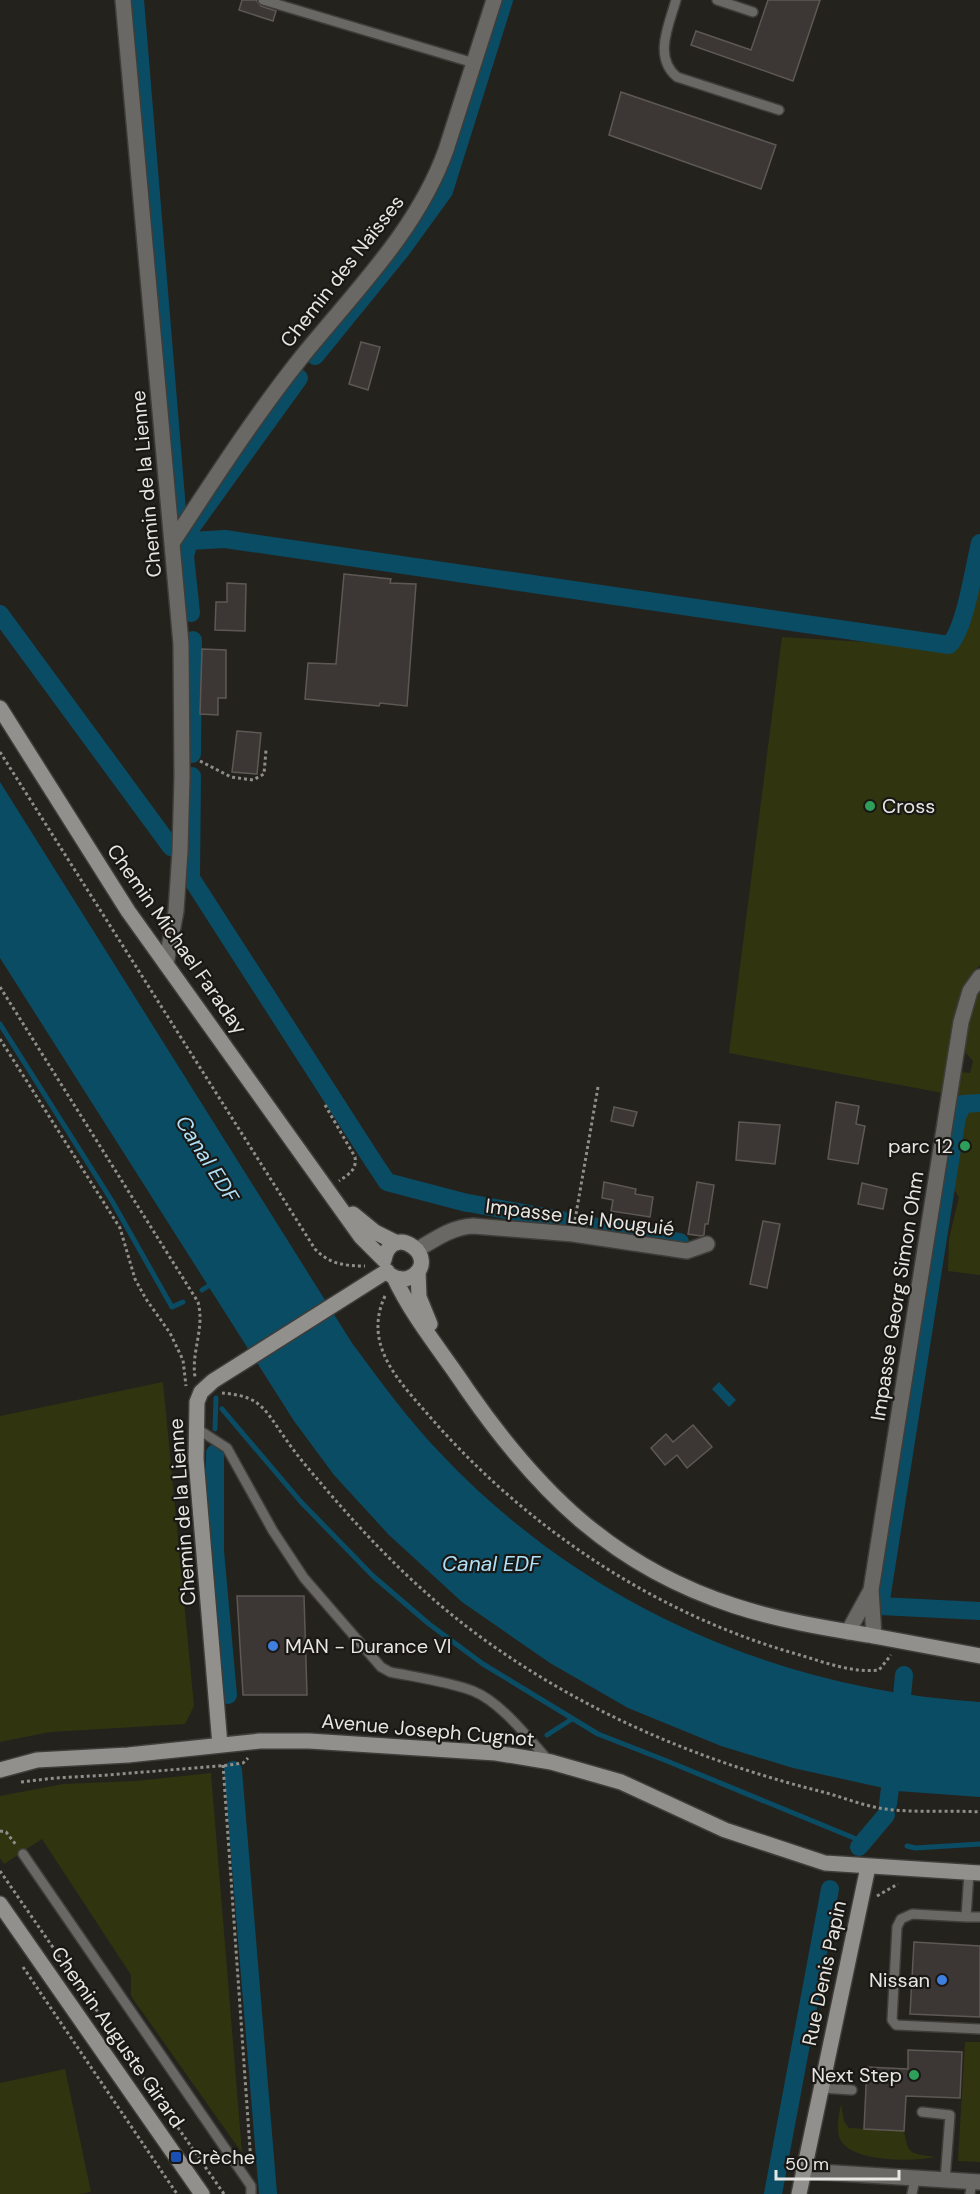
<svg xmlns="http://www.w3.org/2000/svg" width="980" height="2194" font-family="'DM Sans',sans-serif">
	<rect width="100%" height="100%" fill="#24221d"/>
	<path fill="#303510" d="M980,545v420c-31,32 -32,86 -37,128l-214,-40 53,-416 167,10z
		M980,987v288l-32,-4 1,-32 10,-42 -13,-20 14,-105 10,1 3,-12 -10,-11 9,-46z
		M163,1382l31,324 -9,18 -135,8 -50,10v-326z
		M211,1773l31,380 -111,-157v-21l-89,-136 -38,25 -4,-6v-62l63,-12 73,-3z
		M965,2042h15v120l-22,-1z
		M65,2069l26,123 -12,2h-79v-111z
		M841,2104l3,17 5,7 55,3c4,25 7,22 31,26 -22,5 -81,5 -94,-16 -6,-10 -2,-27 0,-37z"/>
	<path fill="#0a4c64" d="M0,782l352,561c29,39 57,78 91,113 142,149 333,233 537,246v95l-83,-6 -104,-23 -72,-22 -93,-38 -78,-45 -88,-61 -73,-67 -55,-60 -40,-54 -294,-463z
		M719,1382l17,18 -7,7 -17,-18z"/>
	<g fill="none" stroke-linecap="round" stroke-linejoin="round">
		<path stroke="#0a4c64" stroke-width="5" d="M0,1024l112,177 60,106 11,-5
			M202,1290l11,-7
			M222,1409l79,93 72,74 56,48 54,40 115,70 69,27 187,77
			M215,1429l1,-31
			M547,1735l25,-16
			M907,1846l8,2 65,-4"/>
		<path stroke="#0a4c64" stroke-width="18" d="M135,0l43,522
			M315,356l87,-107 42,-58 60,-191
			M189,541l-1,-9 111,-154
			M191,613l-6,-57 4,-15 36,-2 724,106c16,-15 25,-78 31,-102
			M0,614l171,233
			M192,754l1,-114
			M192,776l-1,102 182,283 14,21 80,21
			M980,1103l-17,1 -6,13 -77,489 100,5
			M463,1202l99,18
			M587,1225l93,17
			M215,1453v98l13,144
			M900,1717l4,-42
			M233,1770l35,424
			M888,1804l5,-39
			M859,1847l27,-32
			M773,2194l57,-305"/>
	</g>
	<path fill="#3c3734" stroke="#5e5855" stroke-width="1.5" d="M242,0h14l5,6 15,5 -3,10 -34,-11z
		M768,0h52l-27,81 -102,-36 5,-14 55,19z
		M621,92l155,53 -15,44 -152,-54z
		M361,342l19,5 -12,43 -19,-6z
		M344,574l47,5 -1,4 26,1 -9,122 -27,-3 -1,3 -74,-7 3,-36 28,1z
		M227,583l19,1 -1,47 -30,-1 1,-28h11z
		M202,649l24,1v48h-8v17l-18,-1z
		M237,731l24,2 -4,41 -25,-2z
		M836,1102l23,4 -3,18 9,2 -7,38 -30,-5z
		M614,1107l23,5 -4,14 -22,-5z
		M739,1122l41,3 -5,39 -39,-4z
		M604,1182l32,7 -1,5 18,3 -3,20 -39,-6 2,-11 -11,-2z
		M697,1182l17,3 -6,39h-3l-1,11 -3,1 -13,-2z
		M862,1183l25,6 -4,20 -25,-5z
		M763,1221l17,3 -13,64 -17,-4z
		M693,1425l19,22 -25,21 -10,-13 -12,10 -14,-17 15,-14 7,8z
		M237,1596h67l3,99h-64z
		M914,1942l66,4v71l-70,-3z
		M908,2050l54,2 -2,46 -54,-2 -2,35 -40,-2 3,-62 41,2z"/>
	<g fill="none" stroke-linecap="round" stroke-linejoin="round">
		<defs>
			<path id="lane" d="M263,0l211,63
				M676,0c-7,25 -23,57 1,77l102,33
				M717,0l36,12
				M196,1428l31,20 46,83 31,47 77,89 9,5c25,5 60,10 83,19 28,11 56,48 76,70
				M23,1854l228,332v8
				M969,1873l-3,44h14
				M966,1917l-54,-3 -11,5 -4,8 -5,93 4,5 84,4
				M821,2088l31,2
				M922,2112l28,3 -5,65
				M912,2194l3,-15
				M970,2194l2,-12"/>
			<path id="street" d="M123,0l58,644 1,133 -2,74 -4,60 -10,53
				M172,543c41,-62 82,-126 128,-184 53,-66 117,-128 146,-209l48,-150
				M417,1250c18,-11 35,-23 56,-24l100,8 114,17 20,-7
				M848,1632l23,-42
				M874,1636l-3,-46 90,-568 9,-31 10,-14
				M803,2171l177,11"/>
			<path id="secondary" d="M0,708l128,203 233,326 23,23
				M353,1214l22,18 22,11
				M384,1260c8,-41 59,-1 27,17 -8,4 -15,2 -22,-3
				M418,1271l1,26 11,27
				M394,1277c19,41 49,76 74,114 71,102 146,176 267,215 43,14 89,22 133,29 38,7 75,14 112,21
				M220,1745l-24,-286 1,-57 4,-10 12,-11 174,-110
				M0,1770l37,-10 91,-5 132,-14h49l187,12 55,9 70,20 104,48 100,33 155,10
				M0,1904l202,290
				M799,2194l69,-327"/>
		</defs>
		<use href="#lane" stroke="#3f3d39" stroke-width="12"/>
		<use href="#street" stroke="#3f3d39" stroke-width="18"/>
		<use href="#secondary" stroke="#3f3d39" stroke-width="18"/>
		<path stroke="#8f8e8a" stroke-width="3" stroke-dasharray="3 3" stroke-linecap="butt" d="M0,752l315,497c14,15 30,17 50,17
			M200,761l31,16 22,3 11,-6 2,-24
			M0,987l198,315c7,26 -7,50 -3,75
			M0,1039l120,189 15,51 11,20 24,34 13,27 3,26
			M325,1105l30,52c2,13 -6,17 -16,24
			M575,1220l23,-133
			M385,1296c-23,50 15,86 46,122 97,111 226,197 369,237 26,8 53,18 79,15l12,-15
			M222,1393c11,1 26,3 35,10 12,9 19,23 28,35 10,15 22,29 34,43 49,58 101,112 163,157 102,74 215,122 337,153 21,5 44,15 66,18 31,4 63,1 95,3
			M223,1765l28,398
			M21,1782l34,-4 54,-3 120,-10 14,-2 5,-5
			M0,1831l6,1 11,14
			M0,1871l224,323
			M877,1896l21,-12
			M23,1967l154,227"/>
		<use href="#lane" stroke="#696865" stroke-width="9"/>
		<use href="#street" stroke="#696865" stroke-width="15"/>
		<use href="#secondary" stroke="#92908c" stroke-width="15"/>
	</g>
	<g fill="#2e9e5b" stroke="#1a1814" stroke-width="2">
		<circle cx="870" cy="806" r="6"/>
		<circle cx="965" cy="1146" r="6"/>
		<circle cx="914" cy="2075" r="6"/>
	</g>
	<g fill="#3f7fe0" stroke="#1a1814" stroke-width="2">
		<circle cx="273" cy="1646" r="6"/>
		<circle cx="942" cy="1980" r="6"/>
	</g>
	<rect fill="#1a4fb4" stroke="#1a1814" stroke-width="2" x="170" y="2151" width="12" height="12" rx="3"/>
	<g text-anchor="middle" stroke-width="4.5" stroke-linejoin="round" paint-order="stroke">
		<g font-size="20" fill="#e7e6e3" stroke="#1a1814">
			<text transform="translate(342 271) rotate(-52)" y="7">Chemin des Naïsses</text>
			<text transform="translate(146 484) rotate(-95)" y="7">Chemin de la Lienne</text>
			<text transform="translate(177 939) rotate(55)" y="7">Chemin Michael Faraday</text>
			<text transform="translate(580 1217) rotate(7)" y="7">Impasse Lei Nouguié</text>
			<text transform="translate(897 1296) rotate(-81)" y="7">Impasse Georg Simon Ohm</text>
			<text transform="translate(182 1512) rotate(-94)" y="7">Chemin de la Lienne</text>
			<text transform="translate(428 1730) rotate(5)" y="7">Avenue Joseph Cugnot</text>
			<text transform="translate(824 1973) rotate(-78)" y="7">Rue Denis Papin</text>
			<text transform="translate(118 2037) rotate(55)" y="7">Chemin Auguste Girard</text>
		</g>
		<g font-size="20" fill="#e7e6e3" stroke="#1a1814" text-anchor="start">
			<text x="882" y="813">Cross</text>
			<text x="953" y="1153" text-anchor="end">parc 12</text>
			<text x="285" y="1653">MAN - Durance VI</text>
			<text x="930" y="1987" text-anchor="end">Nissan</text>
			<text x="902" y="2082" text-anchor="end">Next Step</text>
			<text x="188" y="2164">Crèche</text>
		</g>
		<g font-size="21" font-style="italic" fill="#b0e1f9" stroke="#1a1814">
			<text transform="translate(207 1159) rotate(58)" y="7">Canal EDF</text>
			<text x="491" y="1571">Canal EDF</text>
		</g>
	</g>
	<path d="M776 2170v9h123v-9" fill="none" stroke="#e7e6e3" stroke-width="3"/>
	<text x="785" y="2170" font-size="18" fill="#e7e6e3" stroke="#1a1814" stroke-width="4.5" paint-order="stroke">50 m</text>
</svg>
